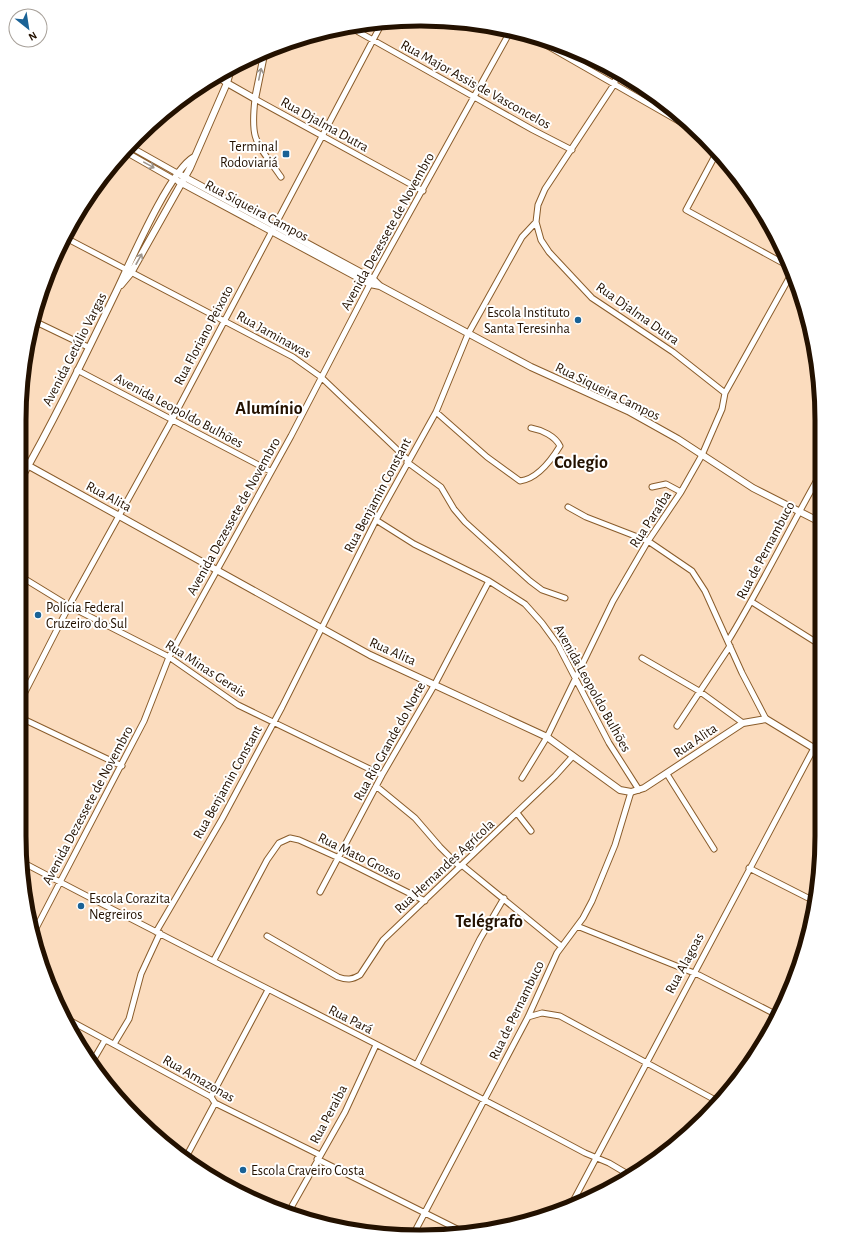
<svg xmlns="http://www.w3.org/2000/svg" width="841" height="1256" font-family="'Alegreya Sans',sans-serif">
	<rect width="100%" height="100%" fill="#fbdcbe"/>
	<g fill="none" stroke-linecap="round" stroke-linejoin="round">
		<defs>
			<path id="minor" d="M348,26l185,104 39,20
				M532,37l171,98
				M216,77l11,6
				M129,146l48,27
				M124,151l49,28
				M717,152l-31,58 106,58
				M281,177c-24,-35 -31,-34 -26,-78l168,92
				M536,222l5,18 8,12 43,46 81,54 52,41
				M64,237l229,120 28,20 87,83
				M34,321l54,26
				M77,370l193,101
				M436,412l51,45 33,24c17,-2 32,-22 40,-35 -5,-10 -18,-16 -29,-18
				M407,462l34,25 13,22 11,13 65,59 12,9 23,8
				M652,487l14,-3 15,8
				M568,507l18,10 62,24 44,30 13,20 37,82 24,46
				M376,520l38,24 75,37 36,23 17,19 16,22 51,98 30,47
				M20,576l49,30 100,51 69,48 144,70
				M752,602l70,44
				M728,641c34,-56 62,-114 94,-170
				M642,658l57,33 44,32
				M21,700l48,-94 103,-186 210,-397
				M21,718l101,48
				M677,726l53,-80
				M667,774l47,75
				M522,778l25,-41 66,-136 35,-60 33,-49 21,-37 20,-46 3,-16 68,-122
				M376,786l39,32 25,29 20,20
				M517,813l14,18
				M22,862c187,99 376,191 563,291l24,10 22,13
				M463,866l98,80
				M749,868l67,34
				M320,892l62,-117 53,-91 54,-103
				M577,926l122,49 80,41
				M156,932l66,-113 60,-112 94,-187 60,-108 32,-78 54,-97 14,-15 2,-17 7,-16 70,-106 1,-11
				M33,934l111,-213 25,-64 122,-221 79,-152 141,-254
				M267,936l71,41c9,3 14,3 22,-2l23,-35 172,-164 18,-20
				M214,960l53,-100 12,-17 11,-5 9,2 40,18 86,43
				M528,1017l14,-4 18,3 159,86
				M67,1019l144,78 4,6 105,52
				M114,1044l15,-25 12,-45 19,-41
				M91,1064l14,-24
				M417,1064l63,-125 24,-41
				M211,1097l57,-107
				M185,1159l30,-56
				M317,1159l146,73
				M570,1207l252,-474
				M288,1213l57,-101 31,-67
				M413,1235l115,-218 29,-64 26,-35 9,-17 23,-56 16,-53"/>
			<path id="tertiary" d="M227,83l28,16 10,-49
				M177,173l196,106 7,7 151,81 97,44 50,28 75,49 69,35
				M178,181l192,103 10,2
				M121,285l10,-12 59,-105 37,-85 4,-14
				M29,466l341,189 177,82 73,53 11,2 13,-4 99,-65 23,-4 56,34
				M19,482c35,-61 66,-126 97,-190 14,-29 53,-121 78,-135"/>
		</defs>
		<use href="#minor" stroke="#895c2b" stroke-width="7"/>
		<use href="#tertiary" stroke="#895c2b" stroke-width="8"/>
		<use href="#minor" stroke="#fff" stroke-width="5"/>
		<use href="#tertiary" stroke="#fff" stroke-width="6"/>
	</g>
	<defs><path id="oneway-shaft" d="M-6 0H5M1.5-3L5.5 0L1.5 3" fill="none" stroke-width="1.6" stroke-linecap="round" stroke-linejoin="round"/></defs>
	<g stroke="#9c948c">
		<use href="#oneway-shaft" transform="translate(260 74) rotate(-78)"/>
		<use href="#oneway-shaft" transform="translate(149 165) rotate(29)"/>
		<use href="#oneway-shaft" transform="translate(139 259) rotate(-61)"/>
	</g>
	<g fill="#1a6296" stroke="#fff" stroke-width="1.5">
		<rect x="282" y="150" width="8" height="8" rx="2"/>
		<circle cx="578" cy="320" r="4"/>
		<circle cx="38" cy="615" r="4"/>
		<circle cx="81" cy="906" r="4"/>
		<circle cx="243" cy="1170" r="4"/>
	</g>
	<g text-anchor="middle" stroke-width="4" stroke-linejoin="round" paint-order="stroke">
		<g font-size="14" fill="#231100" stroke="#fff">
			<text transform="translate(476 84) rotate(29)" y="5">Rua Major Assis de Vasconcelos</text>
			<text transform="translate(325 124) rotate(29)" y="5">Rua Djalma Dutra</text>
			<text transform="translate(257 210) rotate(28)" y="5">Rua Siqueira Campos</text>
			<text transform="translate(387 231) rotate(-61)" y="5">Avenida Dezessete de Novembro</text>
			<text transform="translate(638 313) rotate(35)" y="5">Rua Djalma Dutra</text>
			<text transform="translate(274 334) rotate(29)" y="5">Rua Jaminawas</text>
			<text transform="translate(203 335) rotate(-62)" y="5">Rua Floriano Peixoto</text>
			<text transform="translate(74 349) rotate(-63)" y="5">Avenida Getúlio Vargas</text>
			<text transform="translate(608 391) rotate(26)" y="5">Rua Siqueira Campos</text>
			<text transform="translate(179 410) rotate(28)" y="5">Avenida Leopoldo Bulhões</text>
			<text transform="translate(377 495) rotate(-62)" y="5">Rua Benjamin Constant</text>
			<text transform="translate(109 496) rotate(28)" y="5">Rua Alita</text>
			<text transform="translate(233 516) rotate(-61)" y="5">Avenida Dezessete de Novembro</text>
			<text transform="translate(650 519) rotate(-57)" y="5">Rua Paraíba</text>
			<text transform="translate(765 550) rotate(-62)" y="5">Rua de Pernambuco</text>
			<text transform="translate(393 651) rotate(24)" y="5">Rua Alita</text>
			<text transform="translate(206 668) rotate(33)" y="5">Rua Minas Gerais</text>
			<text transform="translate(593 688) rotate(61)" y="5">Avenida Leopoldo Bulhões</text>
			<text transform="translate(695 740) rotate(-34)" y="5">Rua Alita</text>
			<text transform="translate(389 741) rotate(-61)" y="5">Rua Rio Grande do Norte</text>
			<text transform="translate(227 782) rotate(-61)" y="5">Rua Benjamin Constant</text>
			<text transform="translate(87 805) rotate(-62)" y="5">Avenida Dezessete de Novembro</text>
			<text transform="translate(360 856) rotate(26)" y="5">Rua Mato Grosso</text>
			<text transform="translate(444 866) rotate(-43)" y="5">Rua Hernandes Agrícola</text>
			<text transform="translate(684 963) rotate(-62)" y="5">Rua Alagoas</text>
			<text transform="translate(516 1010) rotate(-64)" y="5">Rua de Pernambuco</text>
			<text transform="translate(351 1019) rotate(27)" y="5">Rua Pará</text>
			<text transform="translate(199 1078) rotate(30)" y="5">Rua Amazonas</text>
			<text transform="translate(328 1114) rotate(-62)" y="5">Rua Peraiba</text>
		</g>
		<g font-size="14" fill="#231100" stroke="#fff" text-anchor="start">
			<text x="278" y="151" text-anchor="end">Terminal<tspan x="278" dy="16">Rodoviariá</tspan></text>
			<text x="570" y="317" text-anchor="end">Escola Instituto<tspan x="570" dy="16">Santa Teresinha</tspan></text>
			<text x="46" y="612">Polícia Federal<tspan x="46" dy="16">Cruzeiro do Sul</tspan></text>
			<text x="89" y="903">Escola Corazita<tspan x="89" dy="16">Negreiros</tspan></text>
			<text x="251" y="1175">Escola Craveiro Costa</text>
		</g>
		<g font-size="18" font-weight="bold" fill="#231100" stroke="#fff">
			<text x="269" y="414">Alumínio</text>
			<text x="581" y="468">Colegio</text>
			<text x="489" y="927">Telégrafo</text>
		</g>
	</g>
	<path d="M0 0H841V1256H0ZM420 26H421A394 394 0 0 1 815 420V836A394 394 0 0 1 421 1230H420A394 394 0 0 1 26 836V420A394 394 0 0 1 420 26Z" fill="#fff" fill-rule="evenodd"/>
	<path fill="none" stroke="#231100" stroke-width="5" d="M420 26H421A394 394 0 0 1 815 420V836A394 394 0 0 1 421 1230H420A394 394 0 0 1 26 836V420A394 394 0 0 1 420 26Z"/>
	<g transform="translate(28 28) rotate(150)"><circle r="19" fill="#ffffff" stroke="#a7a099"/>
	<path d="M0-3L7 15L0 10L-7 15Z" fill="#1a6296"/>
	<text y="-6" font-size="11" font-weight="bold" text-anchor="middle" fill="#231100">N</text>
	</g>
</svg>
